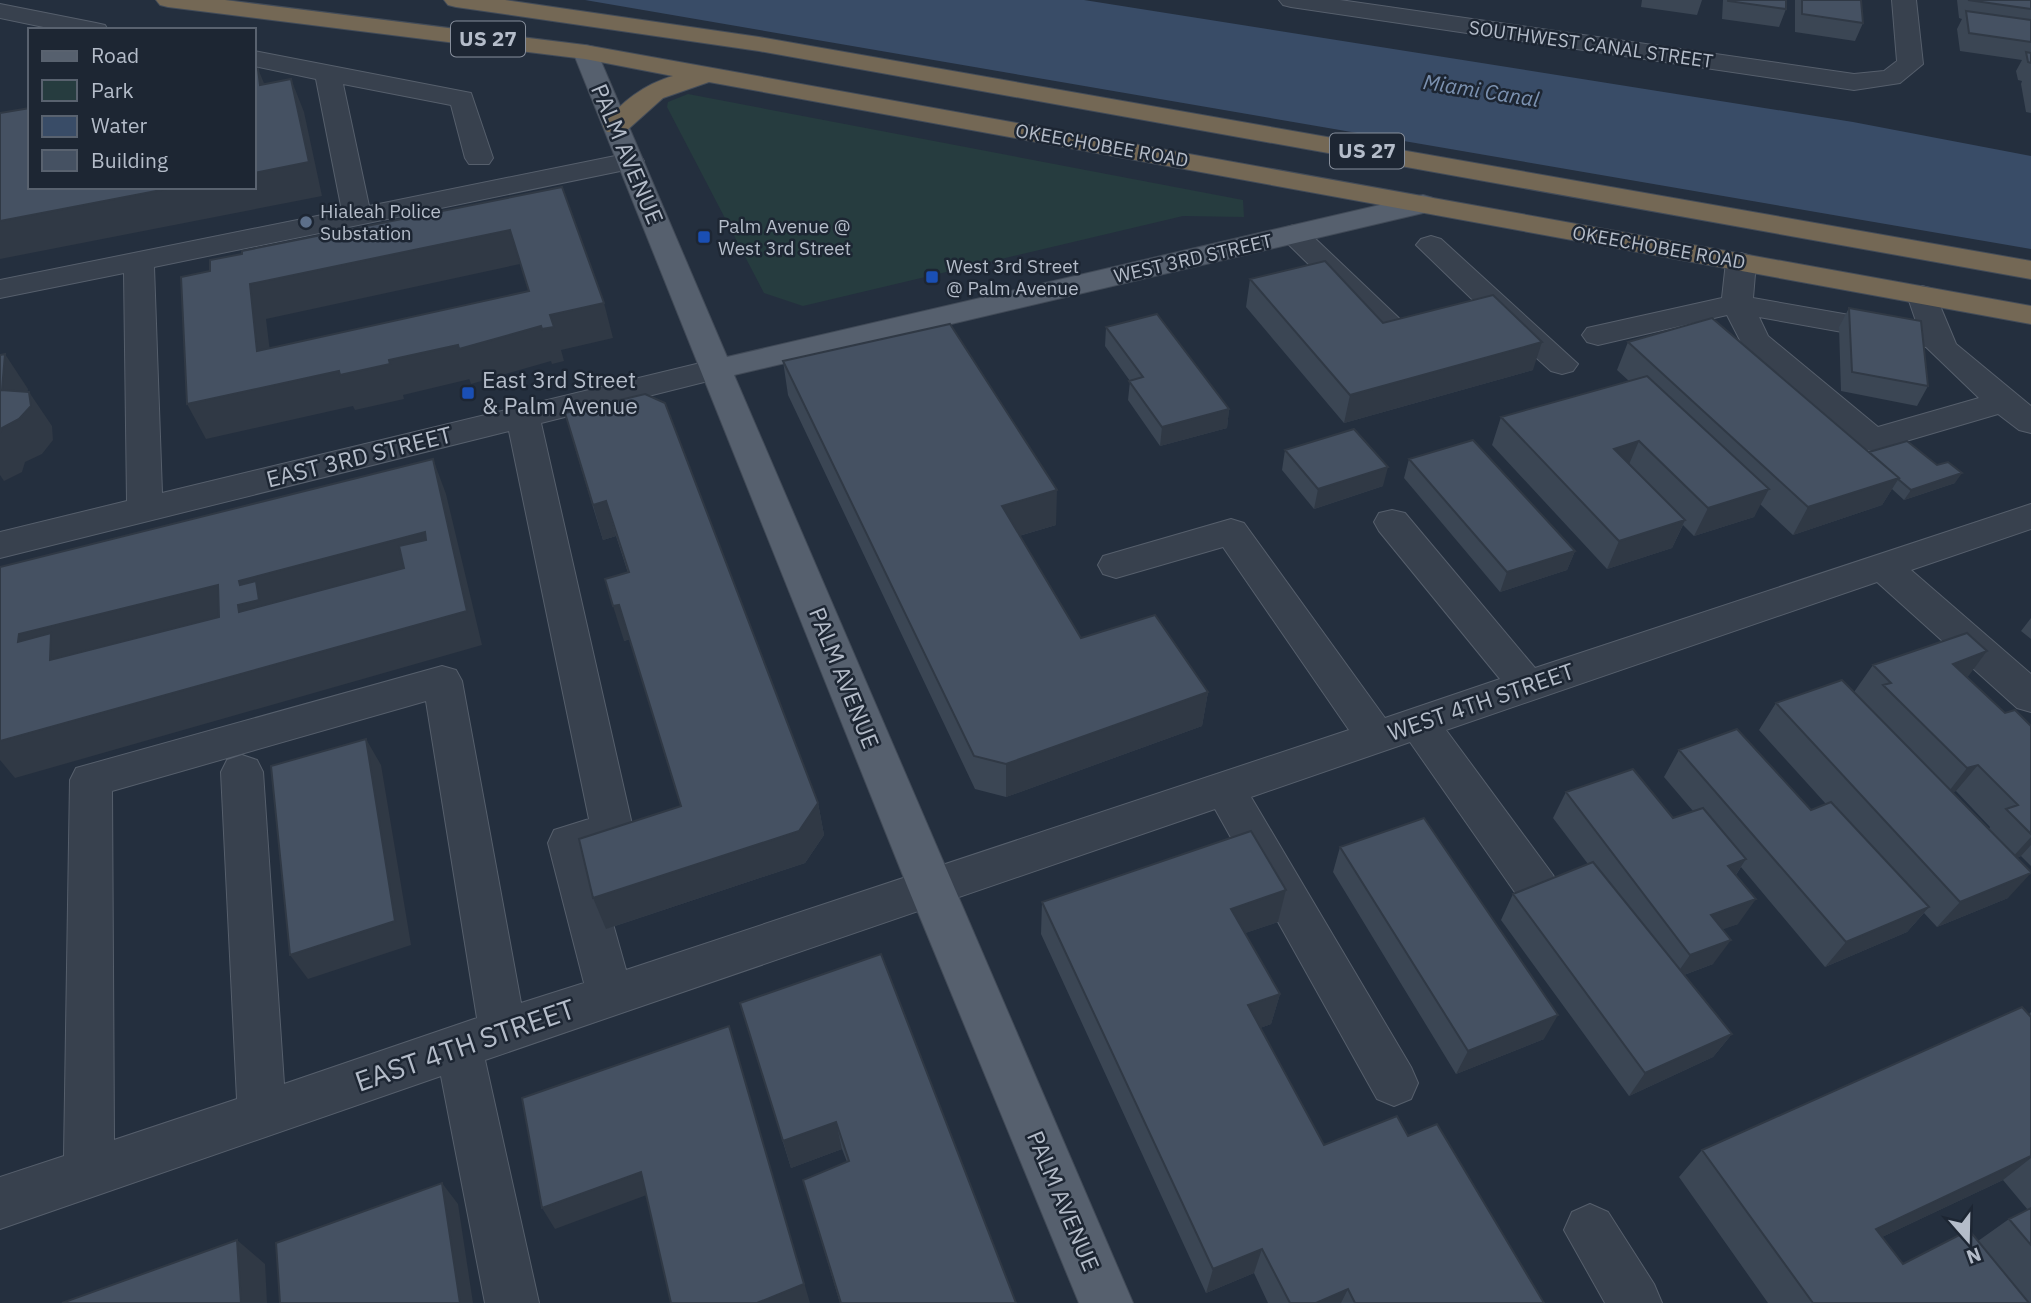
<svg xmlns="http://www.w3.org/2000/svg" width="2031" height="1303" font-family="'IBM Plex Sans',sans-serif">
	<rect width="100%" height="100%" fill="#242f3e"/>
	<path fill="#263c3f" d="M688,94l555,106 1,17 -61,-1 -380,90 -39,-13 -97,-186 1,-5z"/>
	<path fill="#394c67" d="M585,0h499l769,122 178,34v93z"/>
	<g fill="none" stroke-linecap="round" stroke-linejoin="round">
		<defs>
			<path id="minor" d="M1279,0h61l514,74 30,-3 13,-10 -5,-61h24l7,64 -23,19 -46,7 -563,-83 -8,-2z
				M0,4l96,19 9,2 3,5h-50l-58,-12z
				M254,51l217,42 22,65 -4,6h-20l-4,-6 -14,-53 -108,-21 26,122 261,-53 10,2 4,6 -4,6 -10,2 -476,98 8,226 555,-134 11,3 5,7 -5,7 -187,47 92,406 -6,13 -34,11 33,117 723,-240 -126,-183 -107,31 -13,-4 -5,-9 5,-9 128,-37 13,4 141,195 115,-39 -121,-148 -5,-9 5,-9 13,-3 13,3 130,155 496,-164v25l-120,41 120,104v38l-14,-4 -140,-126 -431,148 107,145 6,13 -6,13 -16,6 -16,-6 -111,-159 -159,55 160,270 7,16 -7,16 -17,7 -17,-7 -162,-290 -730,251 54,243h-54l-44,-227 -441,153v-52l64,-21 6,-376 6,-12 366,-102 14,4 6,11 59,322 63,-20 -36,-140 6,-13 35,-11 -80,-388 -509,127v-26l127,-31 -3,-228 -124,25v-18l342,-69 -26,-132 -62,-13zM426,701l51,317 -193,66 -21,-312 -6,-12 -15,-5 -15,5 -6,12 16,327 -123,41 -2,-349z
				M1294,225l10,3 99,94 72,-20 -59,-57 5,-6 10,-3 10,3 137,125 -5,7 -11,3 -11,-3 -60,-54 -94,26 -11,-3 -102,-100 -5,-6 5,-6z
				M1741,253l10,3 5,6 -3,36 165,29 -11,-32 4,-6 11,-3 11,3 23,55 75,62v27l-12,-3 -21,-16 -126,37 -12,-3 -116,-100 -17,-33 -129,30 -11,-3 -5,-7 5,-7 135,-30 4,-36 5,-6zM1759,317l167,30 53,51 -101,29 -110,-91z
				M1590,1204l18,8 46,72 8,19h-57l-41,-73 8,-18z"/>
			<path id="major" d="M585,45l9,2 3,5 130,305 696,-162 10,3 4,6 -4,6 -10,3 -689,162 399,928h-54l-171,-415 -335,-836 3,-5z"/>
			<path id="highway" d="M156,0h69l360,45 1446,261v18l-1322,-242 -46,16 -38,34h-18l-4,-6c17,-24 42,-42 70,-50l-88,-17 -417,-52 -8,-2z
				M444,0h61l254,37 1272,224v18l-1272,-228 -303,-44 -8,-2z"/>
		</defs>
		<use href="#minor" stroke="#565f6c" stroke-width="2"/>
		<use href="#major" stroke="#414a57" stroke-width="2"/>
		<use href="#highway" stroke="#434c59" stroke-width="2"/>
		<use href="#minor" fill="#38414e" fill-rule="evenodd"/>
		<use href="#major" fill="#56606e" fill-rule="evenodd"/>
		<use href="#highway" fill="#746855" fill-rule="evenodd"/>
	</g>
	<path fill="#3b4654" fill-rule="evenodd" d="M1642,0h60l-5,15 -56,-8z
		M1723,0h63v9l-7,18 -57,-8z
		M1795,0h66l2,23 -8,18 -60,-9z
		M1957,0h74v113l-5,-1 -5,-28 1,-3 -4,-1 -2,-9 6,-11 -62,-9 -3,-22 5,-10 -3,-1z
		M1250,279l133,44 150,47 -189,53 -98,-116z
		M1849,308l79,78 -11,20 -76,-15 -2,-64z
		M1106,327l123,82 -2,19 -67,18 -32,-46 2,-19 -25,-35z
		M1628,342l241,110 86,31 -51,17 -12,-11 -10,16 -89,30 -33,-31 -6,13 -60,19 -11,-11 -11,23 -65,21 -115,-124 9,-28 128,-36 -12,-11z
		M783,361l273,164 -37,11 62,102 127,54 -6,34 -196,71 -31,-8 -187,-394z
		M575,448l243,355 6,32 -19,28 -199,66 75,-123 -51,-167 -6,2 4,-68 -12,-37 -13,4z
		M1285,450l98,36 -69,23 -32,-39z
		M1409,459l166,92 -8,19 -67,22 -96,-114z
		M2031,618v21l-10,-8z
		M1987,651l-20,26 38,36 26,13v140l-10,-10 -4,2 -9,40 -71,29 -13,-14 -17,19 -82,35 -84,-100 -5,8 2,49 -16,5 -9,35 -29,11 48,59 -19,23 -84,39 -128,-176 12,-26 75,-30 -35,-46 13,-26 107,26 20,-7 -29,-34 15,-27 132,60 15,-6 -67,-74 17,-27 78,-11 19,-27zM1956,791l34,36 -1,2 -36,-37z
		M1340,847l204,192 -88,35 -123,-202z
		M1286,890l-8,32 -33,11 35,61 -9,30 -11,4 64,117 84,-9 136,167h-276l-14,-30 -48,20 -165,-359 1,-32z
		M2031,1012v291h-263l-89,-126 23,-27 326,-135zM2003,1180l25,30 -19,9 -31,22 -75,23 -21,-27z
		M749,1033l267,270h-176l-37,-123 44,-18 -5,-13 -51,19z"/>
	<path fill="#303945" d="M258,69l14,33 -12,-17z
		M291,79l13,33 18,84 -322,63v-38l177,-34h77v-14z
		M510,230l10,34 -254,55 8,66 184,-40 12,34 -67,16 1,4 -49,11 -2,-4 -147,33 -19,-35 70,-53 -7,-67z
		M604,303l9,35 -52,12 3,11 -12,3 -1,-3 -80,23 -12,-35 91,-34z
		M1542,342l-9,28 -189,53 6,-28z
		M5,354l23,35 -2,23 3,-20 23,34 1,14 -11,14 -17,8 -3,10 -18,9 -4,-6v-42l2,-5v-38z
		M1229,409l-2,19 -67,18 2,-19z
		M1639,441l-12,28 -13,-20z
		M433,459l13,35 36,151 -467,133 -15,-18v-19l467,-130z
		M1388,467l-5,19 -69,23 4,-20z
		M1962,473l-7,10 -51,17 7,-10z
		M1899,478l-17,27 -89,30 15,-28z
		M1769,489l-15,28 -60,19 14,-28z
		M1057,490l-1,35 -54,16v-35z
		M606,501l10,35 -13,4 -10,-35z
		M1685,520l-13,28 -65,21 12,-28z
		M425,532l14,34 -200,46 -1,-7 2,-20 -1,-4z
		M1575,551l-8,19 -67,22 7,-20z
		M218,585l20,34 -162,75 -58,-52 1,-8z
		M619,605l11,34 -6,2 -11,-35z
		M1987,651l-20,27 -14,-14z
		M1208,692l-6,34 -196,71v-33z
		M366,739l15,26 30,180 -103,34 -18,-24z
		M1978,765l-22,26 -10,4 21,-27z
		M818,803l6,32 -19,28 -199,66 -13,-31z
		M2031,837v8l-10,11 -12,5z
		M1746,859l-17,26 -1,-19z
		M2031,873l-23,25 -71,29 23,-25z
		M1286,890l-8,32 -53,18 6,-31z
		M1756,899l-18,25 -44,16 17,-25z
		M1929,907l-22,25 -82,35 21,-25z
		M1731,940l-18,24 -40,15 17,-24z
		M1280,994l-9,30 -30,11 7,-30z
		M1558,1015l-14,24 -88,35 12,-23z
		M729,1026l7,24 74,253h-53z
		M1732,1034l-19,23 -84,39 16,-23z
		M836,1122l6,27 -51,19 -8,-27z
		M2031,1156v2l-28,22 -157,74 30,-25z
		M641,1172l11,21 -97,36 -13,-21z
		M442,1183l16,21 15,99h-13z
		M237,1240l28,24 2,39h-26z
		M1262,1249l-8,24 -48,20 7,-24z
		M1348,1289l-7,14h-25z"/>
	<path fill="#455162" stroke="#303945" stroke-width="2" fill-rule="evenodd" d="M1728,0h58v9l-58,-8z
		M1802,0h59l2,23 -61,-9z
		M1968,0h63v9z
		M1966,11l65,9v22l-62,-9z
		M2026,52l5,1v10l-3,-1z
		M258,69l2,16 31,-6 18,83 -55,11v-103z
		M30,108v79h147l-177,34v-108z
		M562,187l42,116 -54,12 4,12 -12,2 -1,-3 -82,23 -1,-4 -69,15 1,4 -50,11 -1,-4 -152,33 -6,-127 29,-6v-11l32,-6v-3zM510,230l19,61 -272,60 -7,-67z
		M1325,261l58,62 110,-28 49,47 -192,53 -100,-116z
		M1849,308l72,13 7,65 -76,-14z
		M1157,314l72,95 -67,18 -33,-46 14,-4 -37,-50z
		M1712,318l187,160 -91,29 -180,-165z
		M950,324l107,166 -55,16 79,132 74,-23 53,77 -202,72 -32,-8 -191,-395z
		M5,354l-3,36 27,2 2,14 -12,13 -17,9 -2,5v-78z
		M1647,376l122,113 -61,19 -69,-67 -25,8 71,71 -66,21 -118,-124z
		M645,394l20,9 153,400 -19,28 -206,67 -14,-59 102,-33 -62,-201 -6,1 -8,-27 24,-7 -23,-71 -13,4 -28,-92z
		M1354,429l34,38 -70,22 -33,-39z
		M1473,440l102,111 -68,21 -98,-113z
		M1907,441l30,24 11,-3 14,11 -51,17 -13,-11 1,-1 -30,-26z
		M433,459l34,152 -467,130v-174zM425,532l1,8 -27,6 5,22 -165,44 -1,-7 21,-5 -3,-19 -16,4 -1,-4zM218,585l1,32 -169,43 1,-27 -33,9 1,-8z
		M1967,633l20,18 -34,13 52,49 10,-3 16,16v108l-25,-25 12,-4 -40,-40 -11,3 -84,-83 8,-2 -18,-18z
		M1842,680l189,192v1l-71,29 -184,-199z
		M1737,729l74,81 20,-8 98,105 -83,35 -167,-192z
		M366,739l29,182 -105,34 -19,-189z
		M1633,769l40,49 30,-10 43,51 -18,7 28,33 -45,16 20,25 -41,15 -124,-163z
		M1424,818l134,197 -90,36 -128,-204z
		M1251,831l35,59 -55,19 49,85 -32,11 76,140 73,-29 11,20 29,-12 107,179h-189l-7,-14 -32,14h-26l-28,-54 -49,20 -171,-367z
		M1593,862l139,172 -87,39 -132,-179z
		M881,954l135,349h-175l-38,-123 46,-19 -13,-39 -53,19 -43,-138z
		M2022,1007l9,10v139l-155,73 27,35 66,-34 60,73h-216l-111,-153z
		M729,1026l75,258 -47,19h-86l-30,-131 -99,36 -20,-110z
		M442,1183l18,120h-180l-4,-60z
		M2031,1208v37l-22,-26z
		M237,1240l4,63h-179z"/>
	<circle fill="#5c6f8a" stroke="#1d2633" stroke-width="2.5" cx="306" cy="222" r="7"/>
	<g fill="#1a4fb4" stroke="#1d2633" stroke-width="2.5">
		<rect x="697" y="230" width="14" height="14" rx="3.5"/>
		<rect x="925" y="270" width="14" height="14" rx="3.5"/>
		<rect x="461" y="386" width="14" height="14" rx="3.5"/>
	</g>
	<g text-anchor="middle" stroke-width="5" stroke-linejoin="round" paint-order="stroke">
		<g font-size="19" fill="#b4bcc9" stroke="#1d2633">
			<text transform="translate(1591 44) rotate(8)" y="7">SOUTHWEST CANAL STREET</text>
			<text transform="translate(1102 145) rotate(10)" y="7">OKEECHOBEE ROAD</text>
			<text transform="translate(1659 247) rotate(10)" y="7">OKEECHOBEE ROAD</text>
			<text transform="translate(1193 258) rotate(-13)" y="7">WEST 3RD STREET</text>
		</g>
		<g font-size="19" fill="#b4bcc9" stroke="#1d2633" text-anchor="start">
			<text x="320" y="218">Hialeah Police<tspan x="320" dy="22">Substation</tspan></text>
			<text x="718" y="233">Palm Avenue @<tspan x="718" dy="22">West 3rd Street</tspan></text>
			<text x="946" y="273">West 3rd Street<tspan x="946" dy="22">@ Palm Avenue</tspan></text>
		</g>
		<g fill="#1d2633" stroke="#878f9c" stroke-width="2">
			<rect x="451" y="21.5" width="74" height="35" rx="5"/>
			<rect x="1330" y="133.5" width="74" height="35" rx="5"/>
		</g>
		<g font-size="21" font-weight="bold" fill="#b4bcc9">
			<text x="488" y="46">US 27</text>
			<text x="1367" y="158">US 27</text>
		</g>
		<g font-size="21" font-style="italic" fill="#7c92b1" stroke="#1d2633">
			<text transform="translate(1481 91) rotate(9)" y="7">Miami Canal</text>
		</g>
		<g font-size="23" fill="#b4bcc9" stroke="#1d2633">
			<text transform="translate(627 154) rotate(67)" y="8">PALM AVENUE</text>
			<text transform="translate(359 457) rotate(-14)" y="8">EAST 3RD STREET</text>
			<text transform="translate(844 678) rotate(68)" y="8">PALM AVENUE</text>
			<text transform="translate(1481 702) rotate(-19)" y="8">WEST 4TH STREET</text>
			<text transform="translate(1063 1201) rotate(67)" y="8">PALM AVENUE</text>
		</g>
		<g font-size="23" fill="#b4bcc9" stroke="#1d2633" text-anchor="start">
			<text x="482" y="388">East 3rd Street<tspan x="482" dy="26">&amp; Palm Avenue</tspan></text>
		</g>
		<g font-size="28" fill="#b4bcc9" stroke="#1d2633">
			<text transform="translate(465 1045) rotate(-19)" y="10">EAST 4TH STREET</text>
		</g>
	</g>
	<rect x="28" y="28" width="228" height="161" fill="#1d2633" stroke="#59626f" stroke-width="2"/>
	<rect x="42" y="51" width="35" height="10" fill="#56606e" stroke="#59626f" stroke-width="2"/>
	<text x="91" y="63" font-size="21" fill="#b4bcc9">Road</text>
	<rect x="42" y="80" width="35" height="21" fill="#263c3f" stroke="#59626f" stroke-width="2"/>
	<text x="91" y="98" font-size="21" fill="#b4bcc9">Park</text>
	<rect x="42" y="116" width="35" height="21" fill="#394c67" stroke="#59626f" stroke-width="2"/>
	<text x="91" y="133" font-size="21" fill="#b4bcc9">Water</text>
	<rect x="42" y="150" width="35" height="21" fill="#455162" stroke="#59626f" stroke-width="2"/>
	<text x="91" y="168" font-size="21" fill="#b4bcc9">Building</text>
	<g transform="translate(1968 1240) rotate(160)" stroke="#1d2633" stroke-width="5" paint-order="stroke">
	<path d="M0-5L12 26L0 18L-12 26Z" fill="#b4bcc9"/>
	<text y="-10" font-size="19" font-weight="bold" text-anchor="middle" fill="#b4bcc9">N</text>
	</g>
</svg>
